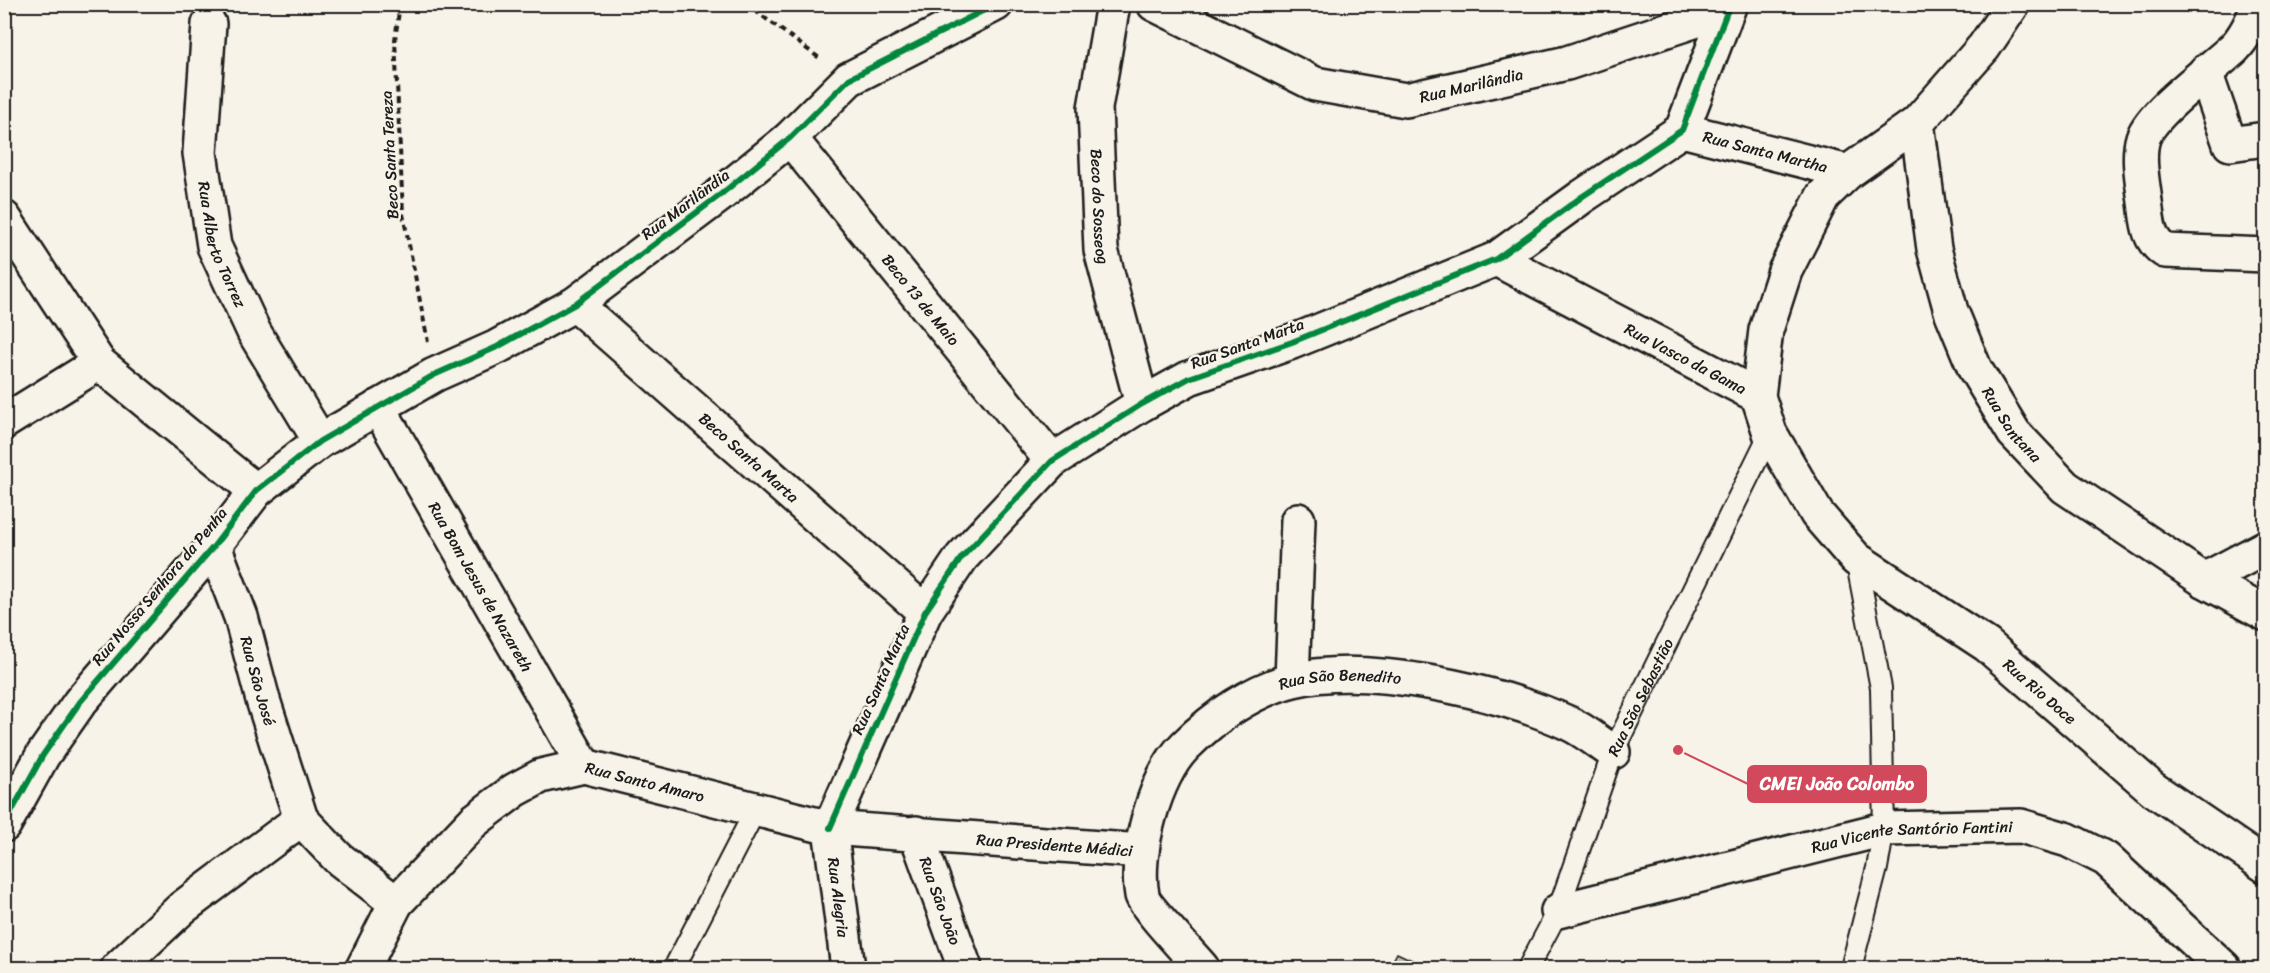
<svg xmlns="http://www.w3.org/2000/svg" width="2270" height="973" font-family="Sriracha,sans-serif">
	<rect width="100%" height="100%" fill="#f7f3e8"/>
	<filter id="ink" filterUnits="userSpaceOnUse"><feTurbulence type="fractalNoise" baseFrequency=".0167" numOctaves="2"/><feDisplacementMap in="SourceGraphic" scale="12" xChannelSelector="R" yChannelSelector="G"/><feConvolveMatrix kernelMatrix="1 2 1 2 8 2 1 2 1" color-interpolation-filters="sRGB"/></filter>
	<g filter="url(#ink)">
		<path fill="#c0beb5" stroke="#1c1c1c" stroke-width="1.5" d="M1397,953l32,15h-40z"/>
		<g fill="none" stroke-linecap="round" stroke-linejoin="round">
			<defs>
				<g id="service">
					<path d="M674,968l82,-159"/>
					<path id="s1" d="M1528,968l30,-57 55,-159 157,-319"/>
					<path d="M1851,968l26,-100 7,-39 -3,-141 -25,-129"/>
				</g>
				<g id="minor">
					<path id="s2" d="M1113,4l-18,104 6,142 41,154"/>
					<path id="s3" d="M1154,4l161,80 91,16 161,-37 160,-53"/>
					<path id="s4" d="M2013,4l-29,43 -67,76 -69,49 -25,24 -38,75 -19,59 -8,66 12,37 47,81 39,45 131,86 166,144 113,77"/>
					<path d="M2259,4c-6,16 -13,32 -25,44 -22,21 -81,63 -91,90 -6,19 0,46 2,64 3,20 2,37 20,49l101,4"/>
					<path id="s5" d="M209,24l-9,129 14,93 40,86 66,109"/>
					<path d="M2205,72l25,72 35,-5 1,2"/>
					<path id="s6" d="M1917,123l17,126 17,62 24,58 39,64 51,54 139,93 62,34"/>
					<path id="s7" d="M1682,130l166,42"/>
					<path id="s8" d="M790,138l262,323"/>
					<path d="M4,218l95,145 157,128"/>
					<path id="s9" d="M1496,259l262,137"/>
					<path id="s10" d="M575,304l350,308"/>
					<path id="s11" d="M378,407l206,359"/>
					<path d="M4,422l95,-59"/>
					<path id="s12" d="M214,546l27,71 22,83 38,119 37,39 58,45"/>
					<path d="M2204,580l62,-33"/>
					<path d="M1292,680l6,-160"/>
					<path d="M4,825l39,-70 37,-53 134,-156 42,-55 64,-50 114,-66 63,-28 78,-43 145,-109 70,-57 59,-59 147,-75"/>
					<path d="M830,828l95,-216 37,-55 90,-96 90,-57 47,-26 103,-36 204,-83 87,-63 99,-66 48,-126"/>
					<path id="s13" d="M830,828l18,140"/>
					<path id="s14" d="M916,833l49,135"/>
					<path id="s15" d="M1558,911l326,-82 137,-3 47,14 38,19 118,109"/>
					<path d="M118,968l64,-60 119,-89"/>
					<path id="s16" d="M363,968l33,-65 78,-82 41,-31 26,-14 43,-10 246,62 312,23"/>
					<path id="s17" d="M1202,968c-10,-12 -58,-62 -60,-73 -8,-42 13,-119 43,-149 29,-29 68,-56 108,-66 74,-18 206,11 275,43 16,7 31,20 45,29"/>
				</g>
			</defs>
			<use href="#service" stroke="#1c1c1c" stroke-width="24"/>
			<use href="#minor" stroke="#1c1c1c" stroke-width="38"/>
			<path stroke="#1c1c1c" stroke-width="4" stroke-dasharray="6 4.5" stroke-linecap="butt" d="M400,4l-5,36 8,174 25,128
				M746,4l76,56"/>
			<use href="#service" stroke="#f7f3e8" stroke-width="20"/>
			<use href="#minor" stroke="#f7f3e8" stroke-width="33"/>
			<defs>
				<path id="cycleway" d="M4,825l39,-70 37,-53 134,-156 42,-55 64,-50 114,-66 63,-28 78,-43 145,-109 70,-57 59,-59 147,-75
					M830,828l95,-216 37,-55 90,-96 90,-57 47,-26 103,-36 204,-83 87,-63 99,-66 48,-126"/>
			</defs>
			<use href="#cycleway" stroke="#f7f3e8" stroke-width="10"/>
			<use href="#cycleway" stroke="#00873e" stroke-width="6"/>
		</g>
	</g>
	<g text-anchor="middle" stroke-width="5" stroke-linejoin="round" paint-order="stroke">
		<g font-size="16" fill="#1c1c1c" stroke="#f7f3e8">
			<text dy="6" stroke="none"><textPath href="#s3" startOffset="339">Rua Marilândia</textPath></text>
			<text dy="6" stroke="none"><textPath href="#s7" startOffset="86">Rua Santa Martha</textPath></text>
			<text transform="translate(389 155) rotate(-93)" y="6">Beco Santa Tereza</text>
			<text transform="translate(685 204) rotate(-37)" y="6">Rua Marilândia</text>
			<text dy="6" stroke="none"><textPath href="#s2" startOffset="204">Beco do Sosseog</textPath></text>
			<text dy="6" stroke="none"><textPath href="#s5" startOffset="224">Rua Alberto Torrez</textPath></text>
			<text dy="6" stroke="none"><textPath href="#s8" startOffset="208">Beco 13 de Maio</textPath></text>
			<text transform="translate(1247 343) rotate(-20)" y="6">Rua Santa Marta</text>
			<text dy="6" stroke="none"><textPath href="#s9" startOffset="214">Rua Vasco da Gama</textPath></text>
			<text dy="6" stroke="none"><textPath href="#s6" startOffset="321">Rua Santana</textPath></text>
			<text dy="6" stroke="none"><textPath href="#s10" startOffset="232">Beco Santa Marta</textPath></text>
			<text transform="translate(159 586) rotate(-50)" y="6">Rua Nossa Senhora da Penha</text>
			<text dy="6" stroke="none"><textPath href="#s11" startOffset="207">Rua Bom Jesus de Nazareth</textPath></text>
			<text transform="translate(880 679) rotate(-66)" y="6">Rua Santa Marta</text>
			<text dy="6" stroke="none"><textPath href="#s12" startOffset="142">Rua São José</textPath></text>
			<text dy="6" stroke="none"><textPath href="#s17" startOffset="429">Rua São Benedito</textPath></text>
			<text dy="6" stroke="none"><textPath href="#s4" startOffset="904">Rua Rio Doce</textPath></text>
			<text dy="6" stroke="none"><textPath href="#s1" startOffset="294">Rua São Sebastião</textPath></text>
			<text dy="6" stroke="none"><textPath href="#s16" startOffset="374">Rua Santo Amaro</textPath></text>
			<text dy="6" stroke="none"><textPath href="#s15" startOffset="363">Rua Vicente Santório Fantini</textPath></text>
			<text dy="6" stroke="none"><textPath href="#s16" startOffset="790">Rua Presidente Médici</textPath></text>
			<text dy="6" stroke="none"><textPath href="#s13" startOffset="70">Rua Alegria</textPath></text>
			<text dy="6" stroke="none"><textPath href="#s14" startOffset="72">Rua São João</textPath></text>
		</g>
	</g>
	<path fill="none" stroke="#d1495b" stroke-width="2" d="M1678 750L1748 784"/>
	<circle fill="#d1495b" stroke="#f7f3e8" stroke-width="2" cx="1678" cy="750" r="6"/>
	<rect fill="#d1495b" stroke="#d1495b" stroke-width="2" x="1748" y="766" width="178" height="36" rx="6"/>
	<g font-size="18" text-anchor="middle" font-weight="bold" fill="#fff">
		<text x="1837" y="790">CMEI João Colombo</text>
	</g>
	<rect width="2270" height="973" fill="none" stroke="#f7f3e8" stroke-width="24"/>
	<rect x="12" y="12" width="2246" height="949" fill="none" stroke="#1c1c1c" stroke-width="2" filter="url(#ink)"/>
</svg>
